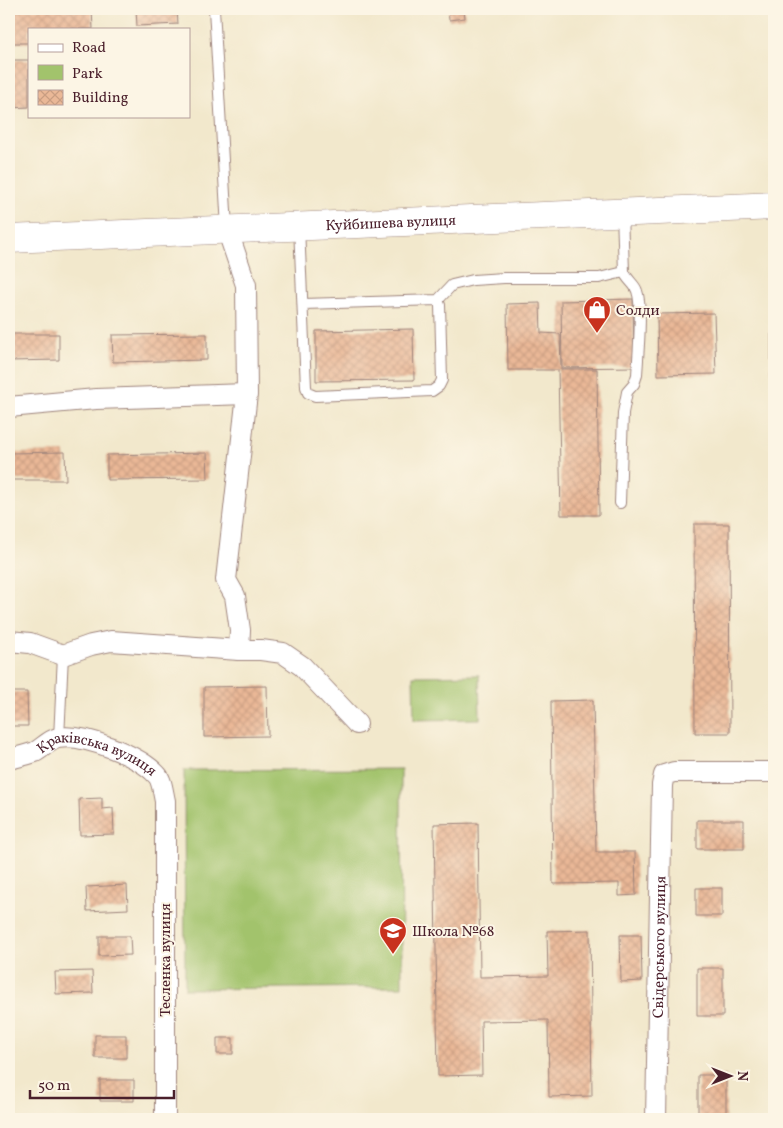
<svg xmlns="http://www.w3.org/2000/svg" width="783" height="1128" font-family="Vollkorn,serif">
	<defs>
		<pattern id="building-cross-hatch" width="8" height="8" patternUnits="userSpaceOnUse" patternTransform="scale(1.25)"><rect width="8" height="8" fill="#eab897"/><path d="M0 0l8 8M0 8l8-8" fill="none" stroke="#ca9e82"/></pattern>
	</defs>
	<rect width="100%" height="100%" fill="#fcf5e5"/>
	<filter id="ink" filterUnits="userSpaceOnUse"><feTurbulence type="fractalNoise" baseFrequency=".02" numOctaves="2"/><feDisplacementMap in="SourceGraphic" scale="10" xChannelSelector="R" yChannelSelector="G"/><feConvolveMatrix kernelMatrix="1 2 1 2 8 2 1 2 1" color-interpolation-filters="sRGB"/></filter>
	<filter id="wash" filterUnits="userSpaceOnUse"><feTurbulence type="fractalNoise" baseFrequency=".0096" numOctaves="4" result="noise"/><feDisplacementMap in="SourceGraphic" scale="20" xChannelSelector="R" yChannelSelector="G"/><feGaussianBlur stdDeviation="1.12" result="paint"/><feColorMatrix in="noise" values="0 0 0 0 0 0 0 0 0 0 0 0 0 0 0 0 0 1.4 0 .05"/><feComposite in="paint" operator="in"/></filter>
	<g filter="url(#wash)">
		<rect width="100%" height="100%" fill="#f2e8cc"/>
		<path fill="#a2c36c" stroke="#76714c" d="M479,675l1,44 -66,1 -1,-44z
			M401,769l1,218 -217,2 -1,-219z"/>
		<g id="blocks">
			<path fill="url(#building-cross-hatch)" d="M9,9h83l1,20h-64v14h-20z
				M136,9h41l1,15 -41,2z
				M448,9h16l1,9 -16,2z
				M9,60h20v47l-20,1z
				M633,299l1,68 -72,1 -1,-67z
				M540,303l1,30 19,1 1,35h36l2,146h-38l-3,-145h-50l-1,-66z
				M714,313l2,61 -58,1 -1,-61z
				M413,329l1,51 -98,1v-50z
				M9,334h50v26l-50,1z
				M207,334v26l-94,2 -1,-27z
				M771,334h3v56h-3z
				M65,452l1,28h-57v-27z
				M207,453l1,26 -101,1v-25z
				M694,524h35l1,209h-35z
				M267,686l1,50 -64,1v-50z
				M9,692h18l1,34h-19z
				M593,700l3,152h39l1,43 -17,1v-13l-66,1 -2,-183z
				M102,798v11l11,-1 1,26 -34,1 -1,-36z
				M697,820h47v29h-47z
				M478,823l2,154 68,-1 -1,-45 43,-1 2,166 -43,1 -1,-77 -67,1 1,54 -44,1 -4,-252z
				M127,885l1,24 -41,2 -1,-24z
				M696,888h26v28h-26z
				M620,935h21l1,46 -21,1z
				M99,936h31l1,19 -32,1z
				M697,968h26v48h-26z
				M92,971l1,22 -37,1 -1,-22z
				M95,1035h31v23h-31z
				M217,1038h16v16h-16z
				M698,1075h28v44h-28z
				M100,1080h34v21h-34z"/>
		</g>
	</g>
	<g filter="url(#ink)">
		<use href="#blocks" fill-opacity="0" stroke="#9e847c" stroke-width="1"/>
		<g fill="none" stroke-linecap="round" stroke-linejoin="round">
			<defs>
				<path id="lane" d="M214,9l13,219
					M299,227l7,160 2,6 7,3 117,-5 7,-5 3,-6 -2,-75 -2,-5 -135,4
					M438,300l14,-15 21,-5 31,-2h95l25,-6
					M620,503l3,-90 4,-21 7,-8 3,-9c1,-19 6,-68 0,-84 -2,-7 -9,-10 -13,-19l-2,-59
					M59,738l4,-83"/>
				<g id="street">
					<path d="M227,229l19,56 1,109 -21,186 9,16 5,34 -1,20"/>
					<path d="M9,407l87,-8 151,-5"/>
					<path d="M9,641l21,2 33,12 28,-10 20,-4 128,9h22l22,3 19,13 55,58"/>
					<path id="s1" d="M9,759c8,-2 18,-4 26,-7 8,-4 14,-12 23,-14 25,-5 82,18 99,37 5,5 6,18 8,26v318"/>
					<path id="s2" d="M656,1119l6,-334 2,-10 10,-3h100"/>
				</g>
				<g id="secondary">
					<path id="s3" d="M9,239l765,-33"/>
				</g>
			</defs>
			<use href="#lane" stroke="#9e847c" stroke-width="12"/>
			<use href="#street" stroke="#9e847c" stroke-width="22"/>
			<use href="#secondary" stroke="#9e847c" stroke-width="29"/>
			<use href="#lane" stroke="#fff" stroke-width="10"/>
			<use href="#street" stroke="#fff" stroke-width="20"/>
			<use href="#secondary" stroke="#fff" stroke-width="28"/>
		</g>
	</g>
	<defs>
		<symbol id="shop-pin" viewBox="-11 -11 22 30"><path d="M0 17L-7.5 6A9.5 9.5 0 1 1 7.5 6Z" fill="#c8321e" stroke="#fcf5e5"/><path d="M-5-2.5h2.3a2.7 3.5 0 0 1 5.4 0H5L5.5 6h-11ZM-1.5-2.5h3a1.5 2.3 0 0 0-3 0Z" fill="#fff"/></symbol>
		<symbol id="school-pin" viewBox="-11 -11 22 30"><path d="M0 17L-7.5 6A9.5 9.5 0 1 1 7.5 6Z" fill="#c8321e" stroke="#fcf5e5"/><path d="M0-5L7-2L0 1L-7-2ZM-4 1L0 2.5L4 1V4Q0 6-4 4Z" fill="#fff"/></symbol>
	</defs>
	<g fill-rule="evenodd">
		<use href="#shop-pin" x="581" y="294" width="32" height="43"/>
		<use href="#school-pin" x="377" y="915" width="32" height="43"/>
	</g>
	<g text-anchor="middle" stroke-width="4" stroke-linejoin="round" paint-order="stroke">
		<g font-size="15" fill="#4a1f2b" stroke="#fcf5e5">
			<text dy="5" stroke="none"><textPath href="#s3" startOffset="382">Куйбишева вулиця</textPath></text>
			<text dy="5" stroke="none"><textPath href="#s1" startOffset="95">Краківська вулиця</textPath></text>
			<text dy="5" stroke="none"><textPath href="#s2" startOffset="172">Свідерського вулиця</textPath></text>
			<text transform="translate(165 960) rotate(-90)" y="5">Тесленка вулиця</text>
		</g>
		<g font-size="15" fill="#4a1f2b" stroke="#fcf5e5" text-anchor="start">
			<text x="616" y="315">Солди</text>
			<text x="412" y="936">Школа №68</text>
		</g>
	</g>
	<rect width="783" height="1128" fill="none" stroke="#fcf5e5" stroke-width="30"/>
	<rect x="28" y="28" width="162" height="90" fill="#fcf5e5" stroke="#b59f9b"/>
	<rect x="38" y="44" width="25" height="8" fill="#ffffff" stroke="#b59f9b"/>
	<text x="72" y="52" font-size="15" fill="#4a1f2b">Road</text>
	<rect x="38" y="65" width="25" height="15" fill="#a2c36c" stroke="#b59f9b"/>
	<text x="72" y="78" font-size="15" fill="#4a1f2b">Park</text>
	<rect x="38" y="90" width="25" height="15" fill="url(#building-cross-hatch)" stroke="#b59f9b"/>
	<text x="72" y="102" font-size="15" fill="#4a1f2b">Building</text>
	<g transform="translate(730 1076) rotate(90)" stroke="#fcf5e5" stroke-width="4" paint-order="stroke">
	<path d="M0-4L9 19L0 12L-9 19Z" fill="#4a1f2b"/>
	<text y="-8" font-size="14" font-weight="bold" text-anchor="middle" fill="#4a1f2b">N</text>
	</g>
	<path d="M30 1090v8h144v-8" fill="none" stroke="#4a1f2b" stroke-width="2.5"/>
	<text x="38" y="1090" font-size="15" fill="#4a1f2b" stroke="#fcf5e5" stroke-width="4" paint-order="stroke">50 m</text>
</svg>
